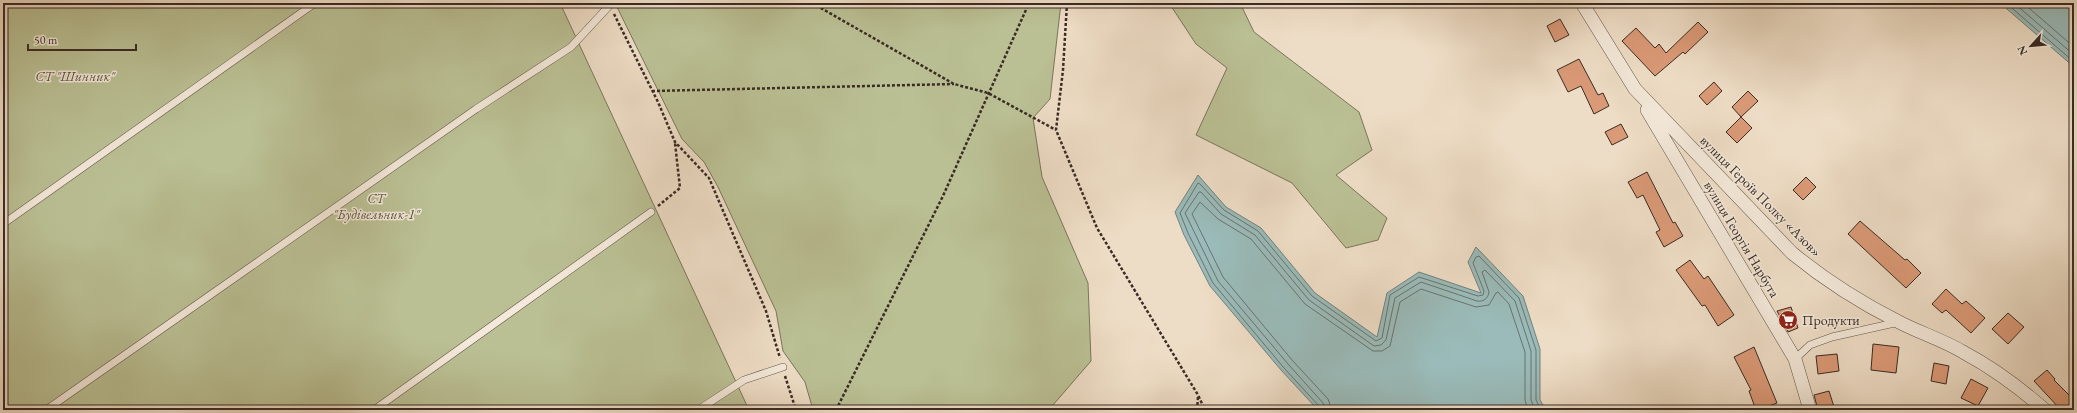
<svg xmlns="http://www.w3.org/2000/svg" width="2077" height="413" font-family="'EB Garamond',serif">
	<rect width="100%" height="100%" fill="#eeddc6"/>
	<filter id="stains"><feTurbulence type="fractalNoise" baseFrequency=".005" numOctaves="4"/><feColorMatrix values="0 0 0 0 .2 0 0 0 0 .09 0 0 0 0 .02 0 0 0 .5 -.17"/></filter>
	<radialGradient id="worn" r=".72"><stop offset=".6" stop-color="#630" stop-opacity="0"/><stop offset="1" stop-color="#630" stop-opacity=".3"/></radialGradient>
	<path fill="#bac094" stroke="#7a765c" d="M3,3h557l189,407h-746z
		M615,3h446l-11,96 -17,19 9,59 46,106 3,78 -38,44 -20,5h-220l-8,-28 -22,-31 -7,-40 -58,-124 -14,-25 -22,-23z
		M1169,3h71l14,29 105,80 13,38 -36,25 51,43 -9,22 -32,8 -54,-65 -96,-48 31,-67 -31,-24z"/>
	<path fill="#9abbb9" stroke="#73817e" d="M2000,3h74v64z
		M1198,175l28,32 35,21 54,65 62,44 10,-44 32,-21 62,21 -13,-31 8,-15 47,49 17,53v51l6,10h-228l-37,-40 -71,-84 -26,-51 -9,-23z"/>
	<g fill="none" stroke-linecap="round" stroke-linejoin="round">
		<path stroke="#6a736f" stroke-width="1" d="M2006,3l68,59
			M2014,3l60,52
			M2023,3l51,44
			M1320,410l-1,-4 -35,-38 -71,-85 -25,-50 -8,-20 18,-30 2,1 24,26 34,21 54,65 64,45 6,-3 8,-43 29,-18 59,19 5,-1 1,-4 -11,-28 3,-6 3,-1 40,42 17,52v50l5,10
			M1326,410l-3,-7 -35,-39 -70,-83 -33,-68 14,-21h2l20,22 34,21 54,65 65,46 7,-1 5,-5 9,-42 26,-16 56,19c6,1 11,-2 12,-9l-7,-20 3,-2 30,31 16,50v49l4,10
			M1332,410l-4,-11 -36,-39 -69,-83 -31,-63 8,-12 18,17 33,20 54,65 68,47h9l8,-5 10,-44 21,-13 55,18 13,-2 7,-12 2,-1 11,12 16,48v48l3,10"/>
	</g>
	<path fill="#db9a77" stroke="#392b25" d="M1560,19l9,16 -14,7 -8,-16z
		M1698,22l10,10 -23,22 -2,-2 -28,24 -33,-35 14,-13 19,20 4,-4 7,9z
		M1579,59l19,36 5,-2 6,13 -15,8 -13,-28 -13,6 -11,-22z
		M1714,82l8,9 -15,14 -8,-9z
		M1748,91l10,10 -17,16 -9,-10z
		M1741,117l11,11 -15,15 -11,-11z
		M1621,124l7,13 -16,8 -7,-13z
		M1647,172l26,51 2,-1 8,14 -19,11 -8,-15 4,-2 -17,-35 -6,3 -9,-16z
		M1806,177l10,10 -13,13 -10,-10z
		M1860,221l45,39 2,-1 14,14 -15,15 -58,-54z
		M1690,260l14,19 4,-3 26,39 -16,11 -13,-21 -3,1 -26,-36z
		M1946,289l16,15 4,-3 19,17 -14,15 -25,-23 -4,3 -10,-9z
		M1791,307l7,21 -10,4 -11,-21z
		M2008,313l16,14 -16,17 -16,-15z
		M1873,344l26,3 -3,26 -25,-3z
		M1754,347l23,56 -19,7h-2l-7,-19 2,-1 -17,-33z
		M1837,354l2,17 -21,3 -2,-18z
		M1934,363l15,3 -3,18 -15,-3z
		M2047,370l8,9 -1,1 20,20v10h-13l-27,-29z
		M1971,379l17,9 -10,18 -17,-8z
		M1829,391l6,19h-17l-4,-15z"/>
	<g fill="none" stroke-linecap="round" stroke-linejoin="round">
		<defs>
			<path id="service" d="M3,224l312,-221
				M1795,359l15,-14 22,-8 67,-15
				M46,410l430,-301 95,-62 38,-41
				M374,410l277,-198
				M698,410l46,-30 39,-13"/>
			<path id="minor" d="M1582,3l53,86 157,164c33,27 69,50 107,69 21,11 44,18 64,30 30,16 57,36 82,58
				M1647,110l148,249 15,51"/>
		</defs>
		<use href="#service" stroke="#66584d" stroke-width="8"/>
		<use href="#minor" stroke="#66584d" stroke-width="14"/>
		<path stroke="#392b25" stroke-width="2.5" stroke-dasharray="3 2" stroke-linecap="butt" d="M812,3l142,81 34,9 68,37
			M1067,3l-4,67 -7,60 41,98 101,167 7,15
			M614,14l44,88 17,40 34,36 57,133 14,47
			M652,91l302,-7
			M658,206l22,-18 -5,-45
			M785,376l11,34
			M836,410l107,-214 86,-193
			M1197,410l1,-13"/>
		<use href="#service" stroke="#f4e9da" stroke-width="7"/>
		<use href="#minor" stroke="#f4e9da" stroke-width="13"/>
	</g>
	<defs>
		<symbol id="supermarket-disc" viewBox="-11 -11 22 22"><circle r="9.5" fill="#8f2418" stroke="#f4e9da"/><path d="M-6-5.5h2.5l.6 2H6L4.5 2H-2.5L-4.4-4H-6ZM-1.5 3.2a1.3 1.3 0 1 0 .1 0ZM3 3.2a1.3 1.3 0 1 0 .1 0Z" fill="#fff"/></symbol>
	</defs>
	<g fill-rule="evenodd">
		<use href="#supermarket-disc" x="1777" y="309" width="22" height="22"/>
	</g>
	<g text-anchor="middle" stroke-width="3" stroke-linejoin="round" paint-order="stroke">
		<g font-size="14" font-style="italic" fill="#595041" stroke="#f4e9da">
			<text x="75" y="81">СТ "Шинник"</text>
			<text x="376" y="203">СТ<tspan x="376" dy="16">"Будівельник-1"</tspan></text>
		</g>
		<g font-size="14" fill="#392b25" stroke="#f4e9da">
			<text transform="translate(1761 196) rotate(45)" y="5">вулиця Героїв Полку «Азов»</text>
			<text transform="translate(1742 239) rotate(59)" y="5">вулиця Георгія Нарбута</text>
		</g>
		<g font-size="14" fill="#392b25" stroke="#f4e9da" text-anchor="start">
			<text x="1802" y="325">Продукти</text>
		</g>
	</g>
	<rect width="2077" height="413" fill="none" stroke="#eeddc6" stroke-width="16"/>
	<rect x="4" y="4" width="2069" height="405" fill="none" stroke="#392b25" stroke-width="2"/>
	<rect x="8" y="8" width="2061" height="397" fill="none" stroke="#392b25"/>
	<g transform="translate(2031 46) rotate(243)" stroke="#f4e9da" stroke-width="3" paint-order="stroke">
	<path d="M0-3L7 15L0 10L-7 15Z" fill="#392b25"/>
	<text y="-6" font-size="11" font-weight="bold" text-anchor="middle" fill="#392b25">N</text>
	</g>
	<path d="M28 44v6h108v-6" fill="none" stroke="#392b25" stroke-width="2"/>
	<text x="34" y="44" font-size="12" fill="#392b25" stroke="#f4e9da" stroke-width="3" paint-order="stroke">50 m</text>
	<rect width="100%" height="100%" filter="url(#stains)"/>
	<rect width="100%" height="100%" fill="url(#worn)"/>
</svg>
